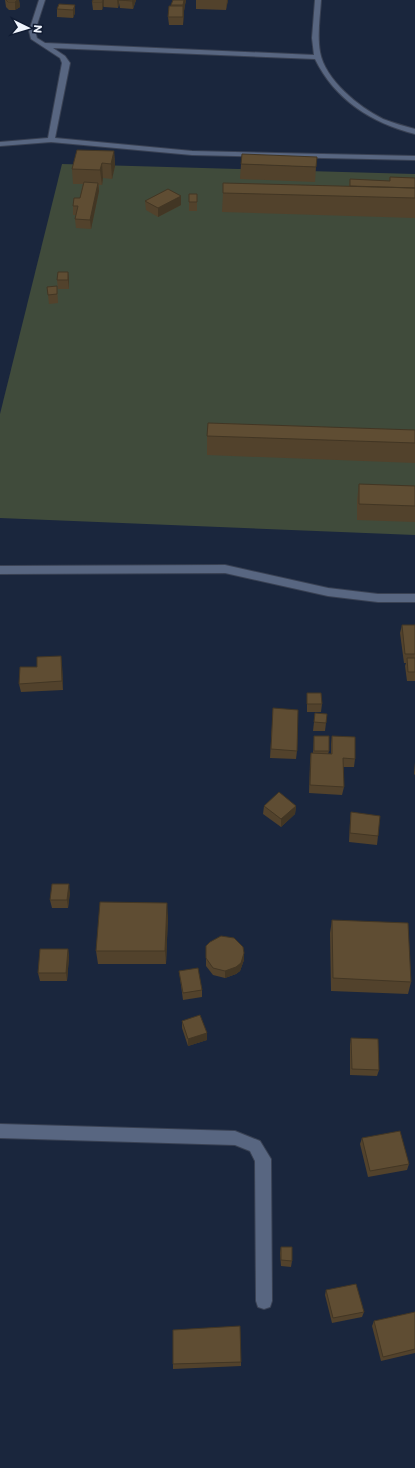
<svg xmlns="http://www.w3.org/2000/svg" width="415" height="1468" font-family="Commissioner,sans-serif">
	<rect width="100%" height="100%" fill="#1a263d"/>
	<path fill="#404b3b" d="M62,164l353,10v361l-415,-17v-104z"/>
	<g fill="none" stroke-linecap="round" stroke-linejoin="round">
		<defs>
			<path id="street" d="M39,0h6l-10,31 2,7 8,5 269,12 -2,-17 3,-38h6c-1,17 -4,35 -1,52 5,28 39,55 63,67 10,4 21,7 32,10v5c-43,-11 -80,-34 -100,-75l-262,-11 12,8 5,7 -15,75 137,13 223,5v4l-223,-5 -141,-13 -51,4v-4l48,-4 14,-75 -2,-5 -29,-19 -2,-8z
				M225,565l103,23 50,6h37v8h-37l-50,-6 -103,-23 -225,1v-8z
				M0,1124l235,7 25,10 11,18 1,142 -2,6 -6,2 -6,-2 -2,-6 -1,-140 -5,-10 -15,-6 -235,-7z"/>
		</defs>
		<use href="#street" stroke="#394153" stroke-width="2"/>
		<use href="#street" fill="#586681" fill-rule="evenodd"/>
	</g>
	<path fill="#52422c" d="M5,0h14l1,7 -5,3h-6l-3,-3z
		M93,0h43l-3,9 -13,-1 -1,-5 -1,5 -14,-1v-2l-2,5h-9l-1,-8z
		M173,0h13l-1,5 -1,6 -1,14h-14l-1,-8 3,-12z
		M196,0h32l-2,10 -30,-1z
		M75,5v8l-2,5 -16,-1v-8z
		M114,151l1,15 -3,13 -9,-1 -1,7h-3v6l-8,38 -15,-1 -1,-9 1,-4h-3v-9l7,-8 3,-14h-10l-1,-15z
		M241,164l75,3 -1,15 -75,-3z
		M390,177l25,1v40l-193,-6 1,-19 126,-7 1,-7 39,2z
		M189,194h8v17h-8z
		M145,201l36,4 -23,12 -12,-7z
		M68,272l1,9v8h-11l-1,-9z
		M57,286l1,17 -9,1 -1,-9z
		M415,430v33l-208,-8v-19z
		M359,484l56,2v36l-58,-2v-20z
		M402,625h13v56h-8l-2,-15 1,-3h-2l-4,-30z
		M62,665l1,25 -42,2 -2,-8 18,-17z
		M307,693l15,11 -1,8h-14z
		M273,708l24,43 -1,8 -26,-1z
		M315,713l11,10 -1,8h-12z
		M314,736l15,15 -1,3h3v-10l1,-8 23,23 -1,8h-11l1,20 -2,8 -33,-2 1,-31 1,-9h2z
		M415,762v13l-1,-1z
		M264,806h32l-1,8 -14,13 -18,-13z
		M351,812l27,24 -1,9 -28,-3 1,-21z
		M70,892l-2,16h-16l-2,-8z
		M168,916l-2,48h-68l-2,-13z
		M332,920l79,62 -3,12 -77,-3 -1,-58z
		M206,946l38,7v7l-4,11 -4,3 -11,4 -12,-3 -7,-9z
		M68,949l1,8 -2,24h-27l-2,-8z
		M179,971l23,19v7l-19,3 -3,-22z
		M182,1021l25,19 -19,6 -6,-18z
		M351,1038l28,32 -2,6 -27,-1v-30z
		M362,1138l47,26 -2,6 -39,7 -8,-33z
		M281,1247l11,14 -1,6 -10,-1 -1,-13z
		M326,1290l38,22 -2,5 -30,6 -7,-28z
		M415,1312v41l-34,8 -9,-35 2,-5z
		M241,1362v4l-68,3v-5z"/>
	<path fill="#423624" d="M17,0h2l1,7 -5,3v-8z
		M103,0h1v5l-2,5v-8z
		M117,0h4h-2v3l-1,5z
		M133,0h3l-3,9 -1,-8z
		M184,0h2l-1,5 -1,6 -1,14v-20z
		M227,0h1l-2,10z
		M75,5v8l-2,5v-8z
		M114,151l1,15 -3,13 -1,-15z
		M102,163l1,15 -1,7 -2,-15z
		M98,183l1,8 -8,38 -1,-9z
		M181,196v9l-23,12v-9z
		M68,272l1,9v8l-1,-9z
		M61,656l1,9 1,25 -1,-9z
		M296,806l-1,8 -14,13v-8z
		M69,884l1,8 -2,16 -1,-8z
		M167,903l1,13 -2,48 -1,-13z
		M68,949l1,8 -2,24 -1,-8z
		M244,953v7l-4,11 -4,3 -11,4v-7z
		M207,1033v7l-19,6v-7z"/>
	<path fill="#5f4d33" stroke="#423624" d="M6,0h11l-2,2h-7z
		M93,0h10l-1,2h-10z
		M119,0h14l-1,1z
		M173,0h11l-1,5h-12z
		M59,4l16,1 -2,5 -16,-1z
		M169,6h14v11h-15z
		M77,150l37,1 -3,13 -9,-1 -2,7 -28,-1z
		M242,154l75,3 -1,10 -75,-3z
		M390,177l25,1v10l-65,-2v-7l40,2z
		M84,182l14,1 -8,37 -15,-1 3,-13h-5l1,-8h6z
		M223,183l192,5v10l-192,-5z
		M168,189l13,7 -23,12 -13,-7z
		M189,194h8v8h-8z
		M58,272h10v8h-11z
		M57,286v8l-9,1 -1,-8z
		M208,423l207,7v13l-208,-7z
		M359,484l56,2v20l-56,-2z
		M402,625h13v29h-10z
		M61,656l1,25 -43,3 1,-17h17v-10z
		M407,658h8v14h-7z
		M307,693h14l1,11h-15z
		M273,708l25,2 -1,41 -26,-2z
		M315,713l12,1 -1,9 -12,-1z
		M314,736h15v15h-15z
		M332,736l23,1v22l-12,-1 1,29 -34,-2 1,-32 21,1z
		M279,792l17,14 -15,13 -17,-13z
		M351,812l29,4 -2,20 -28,-3z
		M52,884h17l-2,16h-17z
		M100,902l67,1 -2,48h-69z
		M332,920l76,3 3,59 -78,-4z
		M221,936l13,2 9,9 1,6 -3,10 -5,4 -11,4 -12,-3 -7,-10v-12l4,-4z
		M40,949h28l-2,24h-28z
		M198,968l4,22 -19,3 -4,-22z
		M200,1015l7,18 -19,6 -6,-18z
		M351,1038l27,1 1,31 -27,-1z
		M400,1131l9,33 -39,7 -8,-33z
		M281,1247h11v14l-11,-1z
		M356,1284l8,28 -31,6 -7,-28z
		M415,1312v37l-32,8 -9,-36z
		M240,1326l1,36 -68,2v-34z"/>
	<g transform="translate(28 28) rotate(95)" stroke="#111c33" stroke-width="3" paint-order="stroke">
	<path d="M0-3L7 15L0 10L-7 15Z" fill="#f0f5fe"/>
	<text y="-6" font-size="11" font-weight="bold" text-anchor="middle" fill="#f0f5fe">N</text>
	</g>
</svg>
